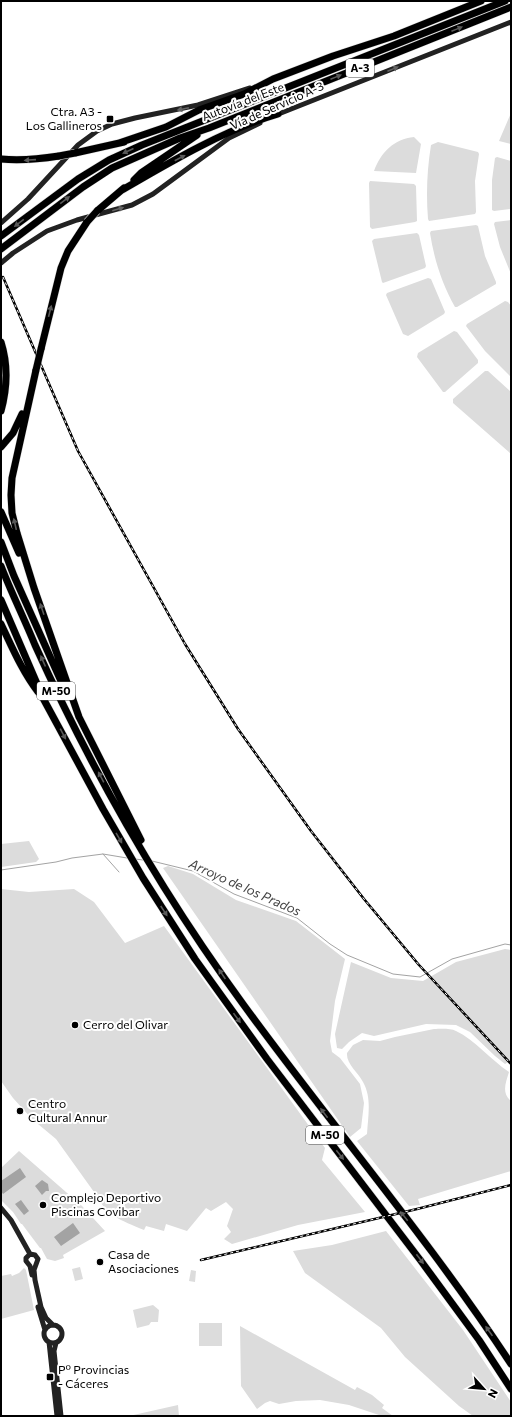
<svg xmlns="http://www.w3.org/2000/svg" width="512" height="1417" font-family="Commissioner,sans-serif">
	<rect width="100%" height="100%" fill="#fff"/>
	<path fill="#dcdcdc" d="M511,113v31l-12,-3z
		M414,137l7,7 -5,29 -42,-2c7,-19 20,-32 40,-34z
		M438,142l40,10 1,2 -4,27 1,31 -1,2 -46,7 -1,-2c-2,-25 -1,-49 3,-74z
		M497,157l14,4v48l-17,2 -2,-1v-30l3,-22z
		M370,181l44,3 2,2 1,35 -2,1 -43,7 -2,-2 -1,-44z
		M511,220v54l-11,-27 -6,-23 1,-2z
		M476,225l2,1 7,30 11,26v2l-39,23h-2c-13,-23 -21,-48 -25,-74l1,-2z
		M417,233l2,2 7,31 -1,2 -42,15 -1,-1 -10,-41 2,-2z
		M428,278l3,1 14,33 -1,2 -36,22 -5,-2 -17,-39 1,-2z
		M505,301l3,1 3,4v71l-26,-26 -19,-25 1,-2z
		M454,331l3,1 21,28v3l-33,29h-2l-26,-35 1,-4z
		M485,371h3l23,21v62l-58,-51v-4z
		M29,841l10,18 -3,3 -35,5v-23z
		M168,866l25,8 43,26 60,21 49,38 -10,42 -5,40 2,11 8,6 20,26 4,19 -3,25 -11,9 -187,-269z
		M1,889l28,3 45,-3 20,13 31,41 39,-17 161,222 -3,12 43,52 -67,13 -66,19 -8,-5 7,-7 -4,-6 6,-17 -7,-7 -15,9 -5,-3 -19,23 -21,-7 -2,7 -18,-5 -2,4c-24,-10 -37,-14 -50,-38l-38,-53 -24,-20 -19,-21 -12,-17z
		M505,949l6,1v110l-6,4 -10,-8 -25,-24 -14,-7 -30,-1 -52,12 -12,-3 -13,9 -7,7 -5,-1 -2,-14 16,-72 40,16 32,3 33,-19z
		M434,1029c6,0 16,-1 22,2 19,9 35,29 53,41 -3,10 -8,21 2,29v70l-93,28 2,6 -11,1 -52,-65 10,-7c1,-18 5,-36 -4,-52 -5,-10 -17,-18 -16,-29l6,-8 10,-5 17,1 15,-4z
		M19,1151l63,55 23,25 -42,24 1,3 -9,3 -8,-2 -6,-11h-1l-18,-24h-1l-8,-12 -12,-12v-32z
		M386,1231l77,99 48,72v14h-38l-14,-10 -54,-49 -24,-29 -76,-55 -12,-22 39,-6z
		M80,1267l3,12 -8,2 -3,-12z
		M24,1268l2,2 8,40 -33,9v-43l10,-2 1,2 7,-3z
		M191,1270l5,1 -1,11 -6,-1z
		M153,1305l6,5 -1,12h-7l-2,3 -12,3 -4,-18z
		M199,1323h23v23h-23z
		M240,1326l115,64 2,-3 15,8 12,10 -2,3 11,8h-11l-33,-11 -29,-5 -24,1 -17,3 -9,-3 -5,2 -8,6 -16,-23z
		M178,1405l1,11h-50z"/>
	<path fill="#a3a3a3" d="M20,1168l6,9 -23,17 -2,-3v-10z
		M42,1180l6,4 1,7h-3l-4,4 -7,-9z
		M21,1200l8,11 -5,4 -9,-11z
		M73,1223l7,10 -19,13 -7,-9z"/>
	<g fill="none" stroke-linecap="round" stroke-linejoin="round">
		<path stroke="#a3a3a3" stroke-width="1" d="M103,854l16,18
			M135,859l8,1
			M152,861l41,10 41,23 63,24 33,26 17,11 46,19 27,3 32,-18 53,-15 6,1
			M1,870l55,-8 16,-4 31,-4 24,4"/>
		<defs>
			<path id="highway" d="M119,143l47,-16 33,-17 45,-16 29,-15 60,-23 61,-20 87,-35
				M75,153l49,-11
				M1,159c20,2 39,0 58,-3
				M134,180l7,-7 56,-38
				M122,190c48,-28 102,-60 156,-76
				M97,211l27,-23
				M1,236l77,-57 31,-19 33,-15 363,-144
				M1,249l82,-62 29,-19 68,-30 29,-10 302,-121
				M1,342c7,22 6,47 0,69
				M41,349l20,-81 7,-17 19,-29
				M36,370l-24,108 -1,17 1,18 5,20 17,55 45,129 62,123
				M1,447l12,-14 9,-19
				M1,512l18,41
				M1,542l13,34 51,114
				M1,566c10,26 23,52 34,79 57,126 126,247 208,359 88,121 186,235 268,360
				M1,600l43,100 59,109 40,69 52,81 72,100 154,202 58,79 32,49
				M1,624c11,23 21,47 37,68"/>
		</defs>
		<use href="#highway" stroke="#dbdbdb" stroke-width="8"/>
		<path stroke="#222" stroke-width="5" d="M276,115l235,-93
			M1,223l27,-24 50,-54 19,-14 15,-7 23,-6 63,-13 52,-17
			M1,263l12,-10 34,-22 30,-11 55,-15 21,-11 76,-56 31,-15
			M1,1208l10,12 19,34
			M30,1254l5,1 3,4 -4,11 1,10 6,27 5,11 7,7
			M30,1254l-4,4v3l4,5 2,9
			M38,1307l7,23
			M44 1334a9 9 0 1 1 18 0a9 9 0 1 1-18 0Z
			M49,1342l8,74
			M56,1343l-2,8 7,65"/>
		<use href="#highway" stroke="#000" stroke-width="7"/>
		<defs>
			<path id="rail" d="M3,277l75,174 107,193 53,85 73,102 53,68 55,66 92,99
				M201,1260l216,-51 94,-24"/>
		</defs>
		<use href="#rail" stroke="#000" stroke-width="2.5"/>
		<use href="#rail" stroke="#fff" stroke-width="1" stroke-dasharray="3" stroke-linecap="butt"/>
		<defs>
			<path id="highway-bridge" d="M59,156l16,-3
				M87,222l10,-11
				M36,370l5,-21"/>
		</defs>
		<use href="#highway-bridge" stroke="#dbdbdb" stroke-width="8" stroke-linecap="butt"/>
		<use href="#highway-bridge" stroke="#000" stroke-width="7"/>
	</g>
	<defs><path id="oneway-solid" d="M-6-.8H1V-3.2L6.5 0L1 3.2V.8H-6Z"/></defs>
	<g fill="#595959">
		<use href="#oneway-solid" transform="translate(457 29) rotate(-22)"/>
		<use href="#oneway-solid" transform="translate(336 77) rotate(-22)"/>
		<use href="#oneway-solid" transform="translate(128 151) rotate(156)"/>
		<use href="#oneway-solid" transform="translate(180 158) rotate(-28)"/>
		<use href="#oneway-solid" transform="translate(30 160) rotate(176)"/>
		<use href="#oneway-solid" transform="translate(65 200) rotate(-37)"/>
		<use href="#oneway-solid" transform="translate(19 223) rotate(143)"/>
		<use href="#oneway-solid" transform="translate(50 311) rotate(-76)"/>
		<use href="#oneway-solid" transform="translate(15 524) rotate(-103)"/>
		<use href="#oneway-solid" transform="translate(42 609) rotate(-109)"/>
		<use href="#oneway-solid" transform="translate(43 661) rotate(-114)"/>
		<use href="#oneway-solid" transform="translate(63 734) rotate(62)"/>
		<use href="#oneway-solid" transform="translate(101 777) rotate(-118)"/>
		<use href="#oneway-solid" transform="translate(119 838) rotate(60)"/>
		<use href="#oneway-solid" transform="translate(164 911) rotate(57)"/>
		<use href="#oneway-solid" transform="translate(222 974) rotate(-124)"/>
		<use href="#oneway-solid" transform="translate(237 1018) rotate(54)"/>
		<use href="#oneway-solid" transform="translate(324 1113) rotate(-127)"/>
		<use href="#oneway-solid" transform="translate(340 1155) rotate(52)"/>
		<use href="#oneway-solid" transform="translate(404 1216) rotate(-128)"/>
		<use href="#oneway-solid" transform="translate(420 1259) rotate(53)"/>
		<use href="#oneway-solid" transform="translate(489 1331) rotate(-125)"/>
	</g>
	<g fill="#646464">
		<use href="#oneway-solid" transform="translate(393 69) rotate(-22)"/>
		<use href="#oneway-solid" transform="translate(183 109) rotate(168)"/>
		<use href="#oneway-solid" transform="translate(118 209) rotate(-16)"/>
	</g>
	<g fill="#000" stroke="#fff" stroke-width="1.5">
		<rect x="106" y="115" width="8" height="8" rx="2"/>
		<circle cx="75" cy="1025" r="4"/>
		<circle cx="20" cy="1111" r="4"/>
		<circle cx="43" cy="1205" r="4"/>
		<circle cx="100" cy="1262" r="4"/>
		<rect x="46" y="1373" width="8" height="8" rx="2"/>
	</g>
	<g text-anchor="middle" stroke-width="4" stroke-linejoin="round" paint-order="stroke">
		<g fill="#fff" stroke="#4c4c4c" stroke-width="1">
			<rect x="346" y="59" width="28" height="18" rx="3"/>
			<rect x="37" y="682" width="38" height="18" rx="3"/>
			<rect x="306" y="1126" width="38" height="18" rx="3"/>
		</g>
		<g font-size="11" font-weight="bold" fill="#000">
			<text x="360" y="72">A-3</text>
			<text x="56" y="695">M-50</text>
			<text x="325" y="1139">M-50</text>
		</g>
		<g font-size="12" fill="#000" stroke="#fff">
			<text transform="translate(243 102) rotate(-21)" y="4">Autovía del Este</text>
			<text transform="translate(277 106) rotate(-24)" y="4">Vía de Servicio A-3</text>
		</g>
		<g font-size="12" fill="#000" stroke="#fff" text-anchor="start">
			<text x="102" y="116" text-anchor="end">Ctra. A3 -<tspan x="102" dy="14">Los Gallineros</tspan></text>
			<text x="83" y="1029">Cerro del Olivar</text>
			<text x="28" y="1108">Centro<tspan x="28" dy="14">Cultural Annur</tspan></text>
			<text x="51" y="1202">Complejo Deportivo<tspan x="51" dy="14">Piscinas Covibar</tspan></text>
			<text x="108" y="1259">Casa de<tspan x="108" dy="14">Asociaciones</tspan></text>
			<text x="58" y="1374">Pº Provincias<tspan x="58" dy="14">- Cáceres</tspan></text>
		</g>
		<g font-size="13" font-style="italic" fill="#444" stroke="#fff">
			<text transform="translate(245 887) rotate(24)" y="5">Arroyo de los Prados</text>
		</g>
	</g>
	<rect width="512" height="1417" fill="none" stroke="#000000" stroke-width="4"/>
	<g transform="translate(484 1389) rotate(117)" stroke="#ffffff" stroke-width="3" paint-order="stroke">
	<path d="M0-3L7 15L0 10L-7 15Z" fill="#000000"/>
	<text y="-6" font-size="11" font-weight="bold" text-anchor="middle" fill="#000000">N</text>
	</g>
</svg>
